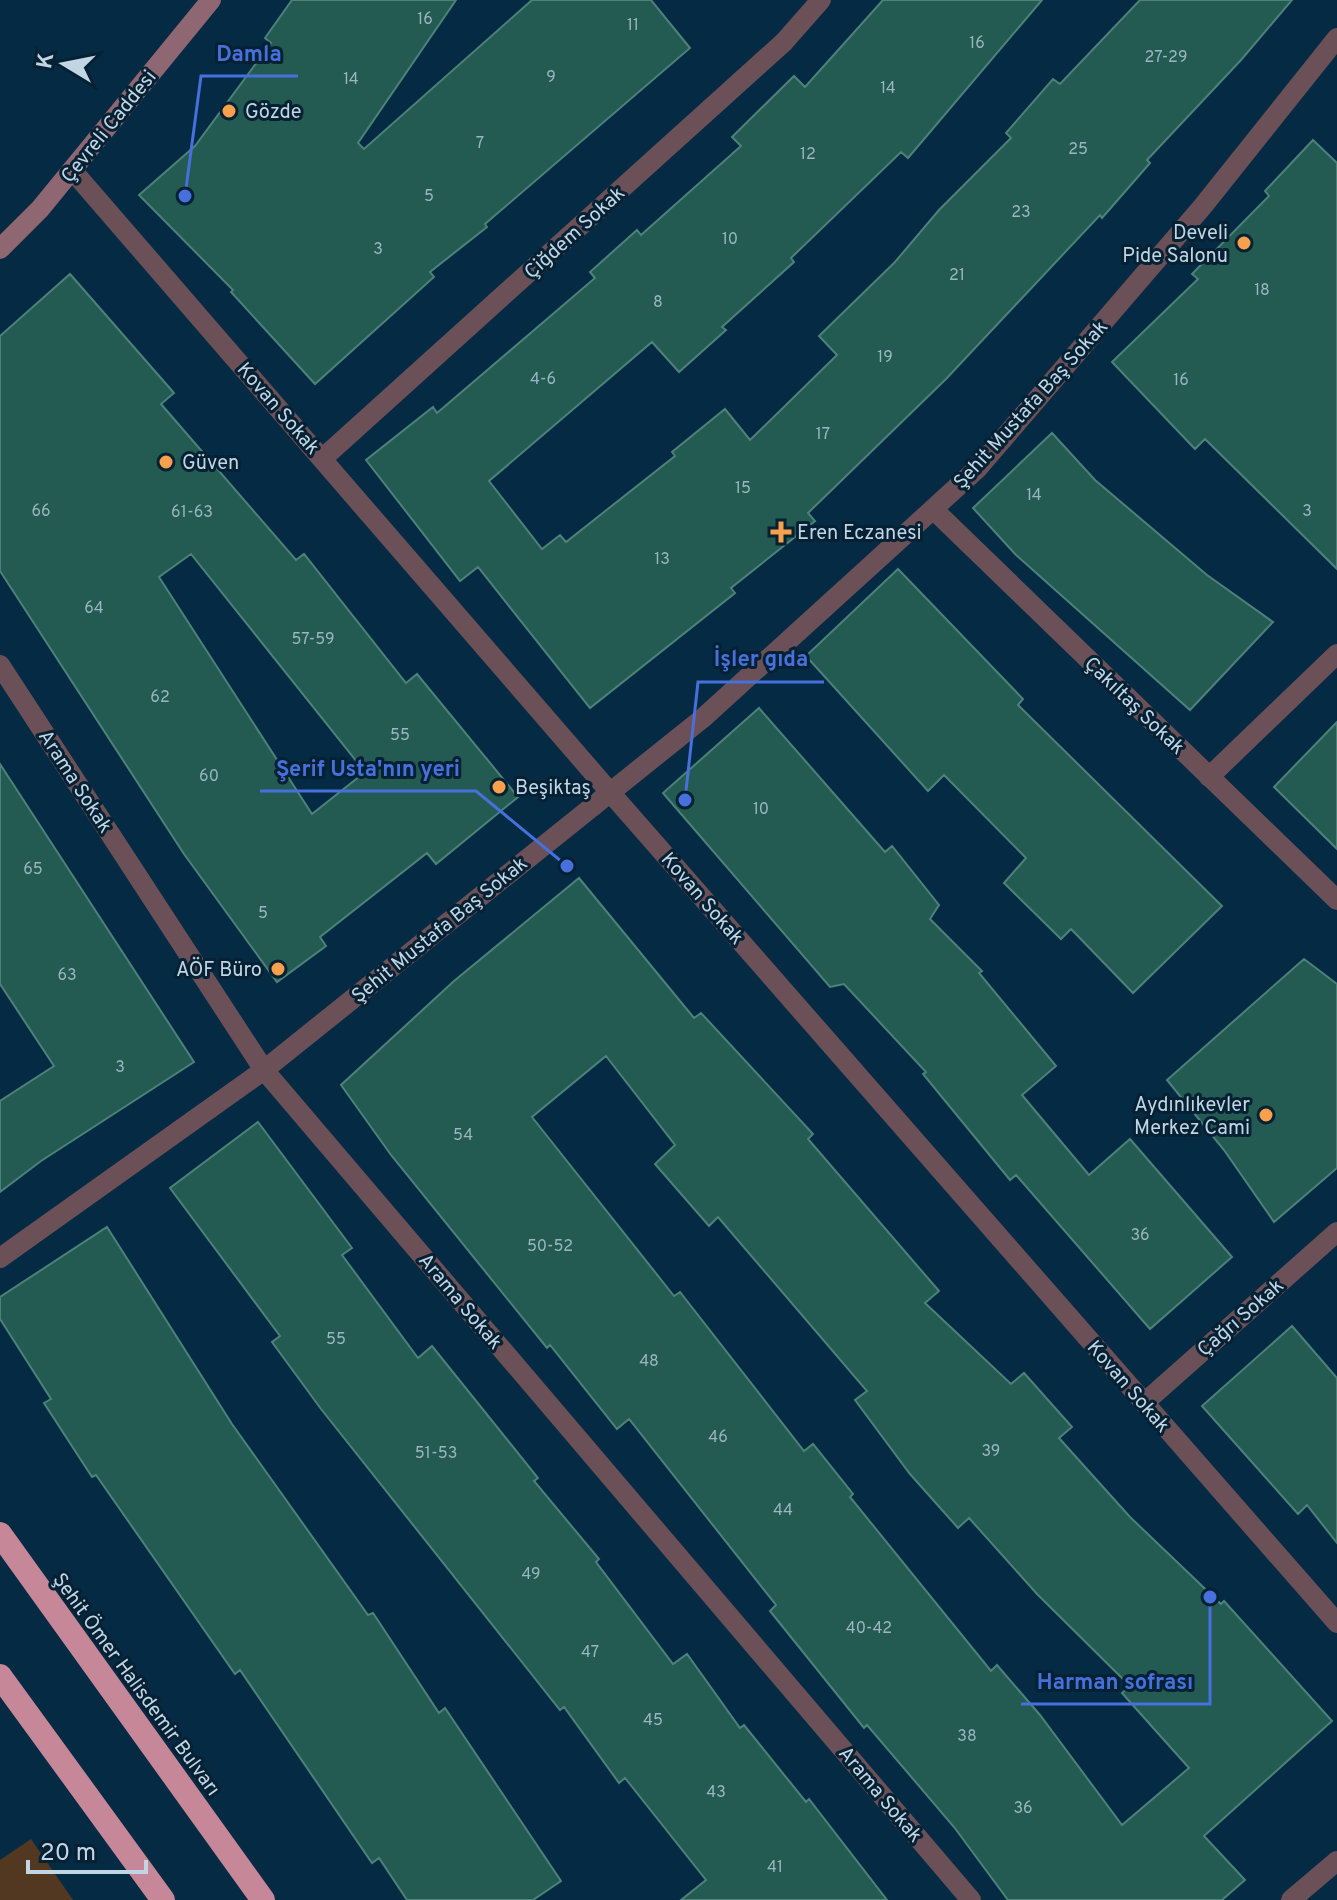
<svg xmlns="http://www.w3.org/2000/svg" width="1337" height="1900" font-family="Overpass,sans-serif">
	<rect width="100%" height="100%" fill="#042b43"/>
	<path fill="#523820" d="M31,1839l42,61h-73v-40z"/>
	<path fill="#235b52" stroke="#4c8279" stroke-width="2" fill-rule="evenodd" d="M292,0h164l-98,143 6,6 168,-149h119l39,48 -205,176 2,3 -57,45 4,5 -119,107 -84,-92 2,-2 -94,-95 56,-49 76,-103 -6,-5z
		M883,0h159l-134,158 -7,-6 -110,106 3,4 -72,65 4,3 -47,42 -27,-30 -163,139 53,68 18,-14 6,7 109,-86 -3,-4 53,-43 25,31 87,-85 -18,-19 76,-74 44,-52 72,-72 -5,-5 47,-54 7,5 80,-84h152l-51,60 -94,100 3,3 -48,55 -2,-3 -154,164 -138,134 7,8 -84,67 4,5 -145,115 -112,-141 -18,14 -94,-121 67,-53 4,6 158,-135 -5,-6 47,-42 4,5 100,-89 -9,-9 62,-61 11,11z
		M1313,140l24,23v406l-132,-130 -10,10 -83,-87 86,-83 -6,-5 77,-78 -4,-5z
		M70,274l104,119 -13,11 135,156 8,-6 102,129 11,-9 101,123 -82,67 -9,-11 -107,84 6,9 -49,36 -93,-128 -184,-283v-235zM191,554l174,218 -53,42 -153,-237z
		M1052,433l43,47 112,95 66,47 -83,88 -174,-155 -43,-47z
		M898,569l125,130 -5,6 204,201 -89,87 -62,-64 -10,10 -57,-56 22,-25 -82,-83 -16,16 -122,-135z
		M759,708l126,144 7,-6 47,59 -9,14 52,52 -3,2 77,93 -34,29 67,80 41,-36 102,118 -82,72 -134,-154 -6,5 -87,-106 3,-2 -82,-88 -14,3 -167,-194z
		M1337,722v127l-63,-62z
		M0,764l194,298 -153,99 -41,31v-91l54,-35 -54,-82z
		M579,878l115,140 7,-5 112,121 -5,5 131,152 -14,12 86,81 13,-11 48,54 -13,11 71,79 91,87 3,-3 108,120 -128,115 41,44 -23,20h-214l-54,-73 -87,-102 -3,3 -94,-117 6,-6 -147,-186 -12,10 -67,-84 -3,3 -156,-193 -50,-70 113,-104zM606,1056l69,89 -20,19 54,62 9,-9 149,174 -12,9 55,74 48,54 11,-10 68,76 93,92 -8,7 67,75 -67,57 -82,-110 -43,-50 -6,6 -141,-174 3,-3 -40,-50 -9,7 -124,-159 -6,4 -142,-179z
		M1304,959l33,25v184l-63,54 -50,-72 -57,-70z
		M258,1122l94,126 -10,7 76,103 14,-12 106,132 -4,3 65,78 -3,3 77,102 14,-10 53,74 4,-3 62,77 3,-3 78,101h-206l25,-20 -81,-102 -6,5 -55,-76 -4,3 -239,-301 -49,-67 8,-6 -110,-148z
		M107,1227l125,197 136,191 5,-2 66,100 6,-5 116,173 -28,19h-126l-28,-42 -7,5 -132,-193 -5,4 -139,-199 -4,2 -48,-74 7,-4 -51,-80v-22z
		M1292,1326l45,52v165l-30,-38 -9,9 -96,-108z"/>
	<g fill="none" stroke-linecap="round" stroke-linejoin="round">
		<path stroke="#6b5157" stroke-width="20" d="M72,170l537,621 728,832
			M322,459l462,-417 37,-42
			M933,509l404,391
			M0,665l264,405 707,830
			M1209,777l128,-123
			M0,1258l264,-188 439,-352 230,-209 45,-41 225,-262 134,-168
			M1144,1403l193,-171
			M1291,1900l46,-39"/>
		<path stroke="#8f6772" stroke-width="20" d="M0,249l40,-40 171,-209"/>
		<path stroke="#c68798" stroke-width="24" d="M0,1534l263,366
			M0,1676l163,224"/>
	</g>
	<g fill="#f9a04c" stroke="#052133" stroke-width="3">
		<circle cx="229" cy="111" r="8"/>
		<circle cx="1244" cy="243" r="8"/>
		<circle cx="166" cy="462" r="8"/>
		<path d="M777 520h8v8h8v8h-8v8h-8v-8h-8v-8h8z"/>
		<circle cx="499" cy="787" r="8"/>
		<circle cx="278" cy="969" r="8"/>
		<circle cx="1266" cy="1115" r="8"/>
	</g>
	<g text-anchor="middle" stroke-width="6" stroke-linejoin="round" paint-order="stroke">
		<g font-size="16" fill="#9ab6c0">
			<text x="425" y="24">16</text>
			<text x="633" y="30">11</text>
			<text x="977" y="48">16</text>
			<text x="1166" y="62">27-29</text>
			<text x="551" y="82">9</text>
			<text x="351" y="84">14</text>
			<text x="888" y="93">14</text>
			<text x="480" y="148">7</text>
			<text x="1078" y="154">25</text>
			<text x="808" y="159">12</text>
			<text x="429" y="201">5</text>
			<text x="1021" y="217">23</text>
			<text x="730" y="244">10</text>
			<text x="378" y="254">3</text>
			<text x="957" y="280">21</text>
			<text x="1262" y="295">18</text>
			<text x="658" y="307">8</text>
			<text x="885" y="362">19</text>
			<text x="543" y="384">4-6</text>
			<text x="1181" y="385">16</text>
			<text x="823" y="439">17</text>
			<text x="743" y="493">15</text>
			<text x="1034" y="500">14</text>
			<text x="41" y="516">66</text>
			<text x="1307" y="516">3</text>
			<text x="192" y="517">61-63</text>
			<text x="662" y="564">13</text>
			<text x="94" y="613">64</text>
			<text x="313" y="644">57-59</text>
			<text x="160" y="702">62</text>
			<text x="400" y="740">55</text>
			<text x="209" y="781">60</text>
			<text x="761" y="814">10</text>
			<text x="33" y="874">65</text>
			<text x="263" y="918">5</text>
			<text x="67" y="980">63</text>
			<text x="120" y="1072">3</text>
			<text x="463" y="1140">54</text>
			<text x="1140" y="1240">36</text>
			<text x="550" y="1251">50-52</text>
			<text x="336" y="1344">55</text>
			<text x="649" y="1366">48</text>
			<text x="718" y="1442">46</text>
			<text x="991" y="1456">39</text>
			<text x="436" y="1458">51-53</text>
			<text x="783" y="1515">44</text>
			<text x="531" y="1579">49</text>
			<text x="869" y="1633">40-42</text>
			<text x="590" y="1657">47</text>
			<text x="653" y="1725">45</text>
			<text x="967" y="1741">38</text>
			<text x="716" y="1797">43</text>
			<text x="1023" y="1813">36</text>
			<text x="775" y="1872">41</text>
		</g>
		<g font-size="20" fill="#c1d5e4" stroke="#052133" text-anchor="start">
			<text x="245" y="118">Gözde</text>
			<text x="1228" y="239" text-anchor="end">Develi<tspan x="1228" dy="23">Pide Salonu</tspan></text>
			<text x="182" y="469">Güven</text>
			<text x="797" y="539">Eren Eczanesi</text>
			<text x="515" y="794">Beşiktaş</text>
			<text x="262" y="976" text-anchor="end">AÖF Büro</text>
			<text x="1250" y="1111" text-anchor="end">Aydınlıkevler<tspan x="1250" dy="23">Merkez Cami</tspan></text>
		</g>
		<g font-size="20" fill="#c1d5e4" stroke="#052133">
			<text transform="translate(108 126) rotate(-51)" y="7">Çevreli Caddesi</text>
			<text transform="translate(574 232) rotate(-42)" y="7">Çiğdem Sokak</text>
			<text transform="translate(1030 404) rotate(-48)" y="7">Şehit Mustafa Baş Sokak</text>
			<text transform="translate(279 408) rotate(49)" y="7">Kovan Sokak</text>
			<text transform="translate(1135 705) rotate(44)" y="7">Çakıltaş Sokak</text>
			<text transform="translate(76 781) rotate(57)" y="7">Arama Sokak</text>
			<text transform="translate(703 898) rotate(49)" y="7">Kovan Sokak</text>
			<text transform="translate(439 929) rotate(-39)" y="7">Şehit Mustafa Baş Sokak</text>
			<text transform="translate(461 1301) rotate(50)" y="7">Arama Sokak</text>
			<text transform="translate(1240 1317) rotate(-41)" y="7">Çağrı Sokak</text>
			<text transform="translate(1129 1386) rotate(49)" y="7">Kovan Sokak</text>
			<text transform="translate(137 1684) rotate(54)" y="7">Şehit Ömer Halisdemir Bulvarı</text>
			<text transform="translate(881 1794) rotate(50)" y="7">Arama Sokak</text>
		</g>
	</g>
	<path fill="none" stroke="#4670db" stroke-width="3" d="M185 196L201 76H298M685 800L698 682H824M567 866L476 791H260M1210 1597L1210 1704H1021"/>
	<g fill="#4670db" stroke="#052133" stroke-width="3">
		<circle cx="185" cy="196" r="8"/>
		<circle cx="685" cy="800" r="8"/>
		<circle cx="567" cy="866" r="8"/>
		<circle cx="1210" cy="1597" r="8"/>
	</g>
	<g font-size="22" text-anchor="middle" font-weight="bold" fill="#4670db" stroke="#052133" stroke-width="6" stroke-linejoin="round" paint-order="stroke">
		<text x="249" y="61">Damla</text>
		<text x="761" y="666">İşler gıda</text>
		<text x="368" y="776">Şerif Usta'nın yeri</text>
		<text x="1115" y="1689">Harman sofrası</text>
	</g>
	<g transform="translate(64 64) rotate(280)" stroke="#052133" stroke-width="6" paint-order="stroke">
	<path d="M0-6L14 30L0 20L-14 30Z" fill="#c1d5e4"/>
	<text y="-12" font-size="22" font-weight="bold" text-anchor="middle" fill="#c1d5e4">K</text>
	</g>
	<path d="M28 1860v12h118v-12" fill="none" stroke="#c1d5e4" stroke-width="4"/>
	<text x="40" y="1860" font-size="24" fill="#c1d5e4" stroke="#052133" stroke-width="6" paint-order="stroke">20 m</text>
</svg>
